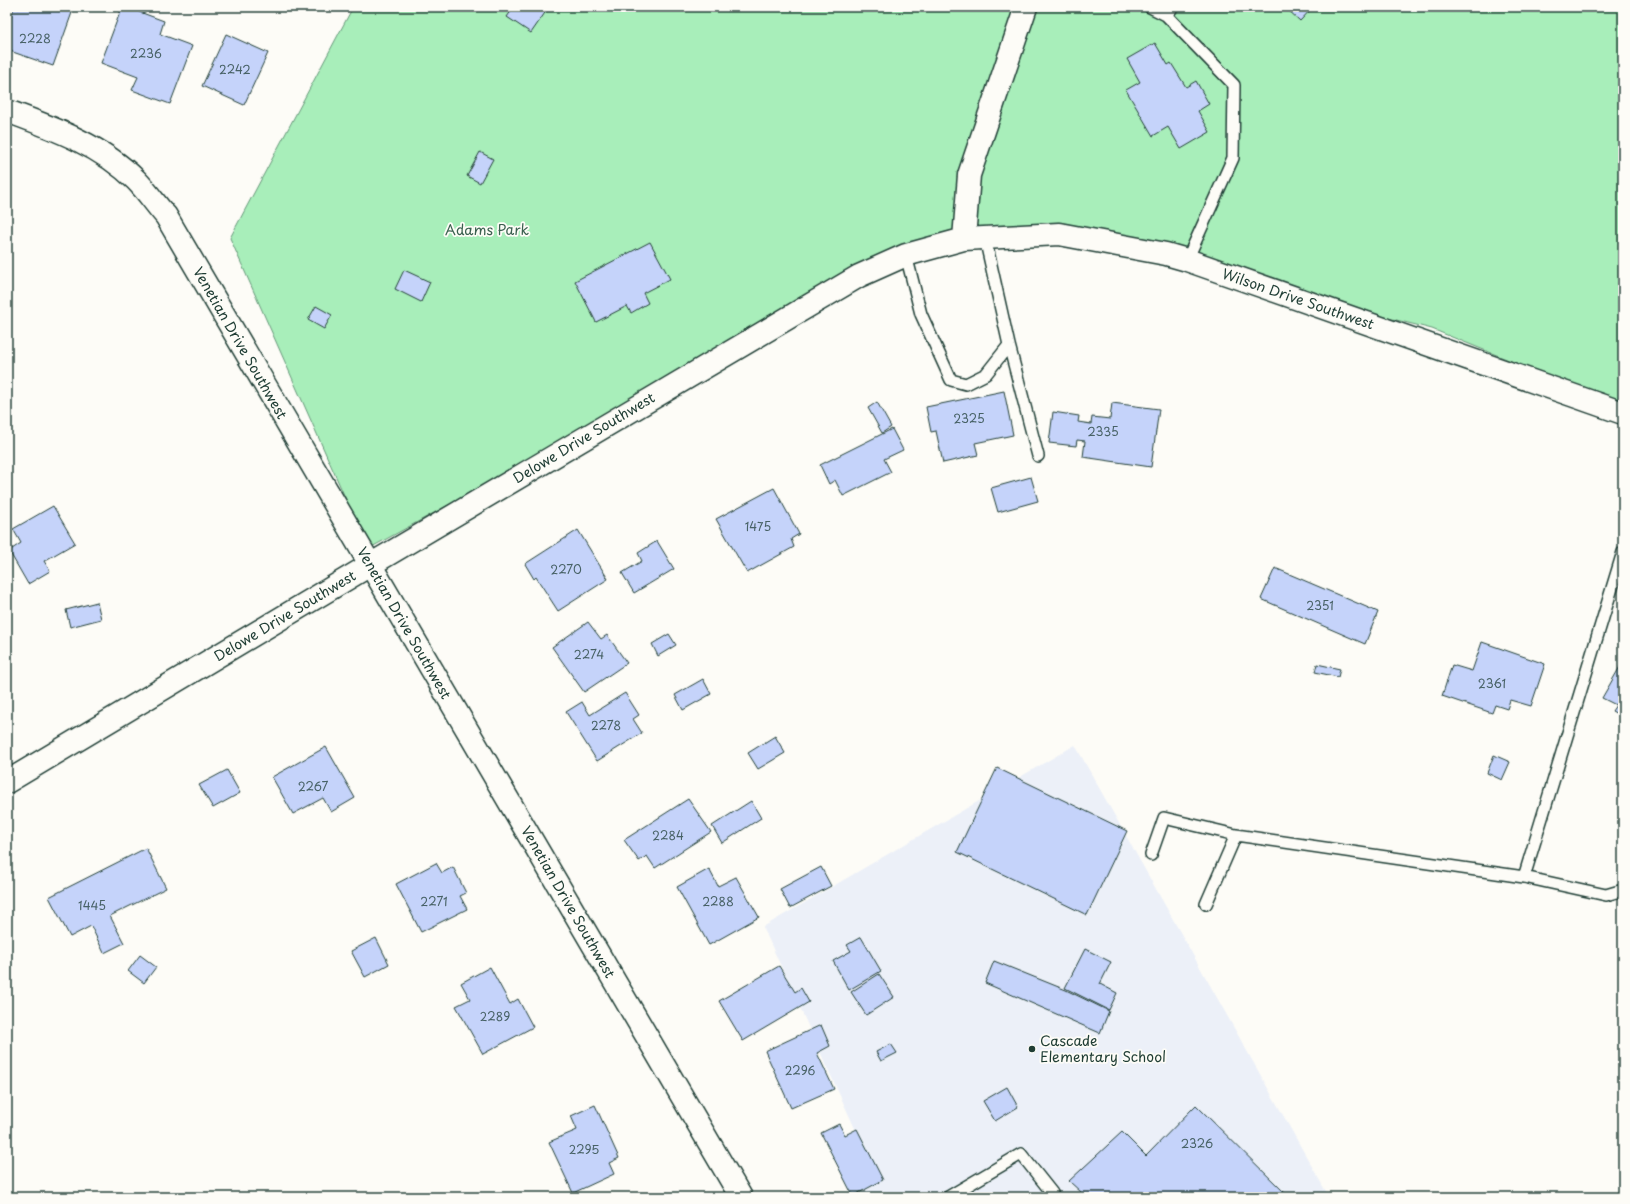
<svg xmlns="http://www.w3.org/2000/svg" width="1630" height="1204" font-family="'Playpen Sans',sans-serif">
	<rect width="100%" height="100%" fill="#fdfcf7"/>
	<filter id="ink" filterUnits="userSpaceOnUse"><feTurbulence type="fractalNoise" baseFrequency=".025" numOctaves="2"/><feDisplacementMap in="SourceGraphic" scale="8" xChannelSelector="R" yChannelSelector="G"/><feConvolveMatrix kernelMatrix="1 2 1 2 8 2 1 2 1" color-interpolation-filters="sRGB"/></filter>
	<g filter="url(#ink)">
		<path fill="#ecf0f8" d="M1075,745l254,452h-482l27,-27 -111,-243z"/>
		<path fill="#a8eeba" stroke="#649677" d="M353,7h1270v399l-191,-77 -356,-90 -126,-8 -582,318 -138,-311z"/>
		<path fill="#c5d3fa" stroke="#1f3d34" d="M14,7l5,2 1,-2h54l-21,59 -46,-16v-22z
			M122,7h4l38,14 -4,13 32,12 -22,58 -38,-14 6,-13 -37,-14z
			M514,7h35l-18,26 -24,-16z
			M1285,7h28l-13,14z
			M226,34l42,19 -24,52 -42,-19z
			M1155,43l13,22 3,-2 15,24 10,-6 13,23 -11,7 12,21 -29,17 -13,-22 -15,9 -27,-46 14,-8 -13,-23z
			M480,152l13,7 -13,24 -13,-7z
			M650,242l20,37 -27,14 5,10 -17,10 -4,-7 -31,16 -21,-41z
			M404,270l26,12 -9,20 -26,-13z
			M316,306l16,9 -8,14 -16,-9z
			M1004,391l9,44 -38,8 3,12 -35,8 -7,-32 -5,1 -5,-25z
			M877,402l14,25 -9,6 -14,-25z
			M1112,403l47,6 -8,58 -68,-10 2,-16 -8,-1 -1,6 -27,-3 4,-31 26,4 -1,6 13,2 1,-7 18,2z
			M892,429l11,21 -19,9 7,13 -48,24 -8,-16 -6,4 -9,-19z
			M1031,477l7,24 -40,11 -7,-24z
			M774,488l25,46 -8,5 3,8 -47,26 -31,-54z
			M53,506l22,37 -31,18 6,10 -22,13 -19,-33 12,-8 -8,-14z
			M578,530l30,49 -50,32 -22,-34 -2,2 -9,-15z
			M657,541l17,28 -40,24 -12,-20 20,-12 -4,-8z
			M1275,568l103,44 -13,32 -104,-45z
			M97,602l4,17 -31,8 -4,-17z
			M588,622l13,17 6,-4 20,28 -43,29 -32,-45z
			M669,634l7,11 -18,11 -6,-12z
			M1482,642l63,22 -14,42 -21,-6 -3,9 -12,-4 -3,8 -50,-17 10,-31 20,6z
			M1317,664l23,5 -2,8 -23,-5z
			M1621,665l2,1v51l-11,-6 4,-6 -14,-7z
			M703,679l8,15 -28,16 -8,-15z
			M625,693l14,22 -6,4 9,14 -45,28 -31,-49 16,-10 8,13z
			M775,736l10,17 -27,16 -10,-16z
			M326,747l29,51 -24,14 -8,-14 -30,16 -21,-37z
			M1494,755l16,7 -8,18 -15,-7z
			M997,768l130,63 -40,84 -130,-63z
			M227,770l13,23 -27,15 -14,-23z
			M688,799l23,33 -56,36 -8,-12 -8,5 -15,-21z
			M751,801l10,17 -39,25 -10,-17z
			M146,848l20,40 -56,28 14,27 -20,10 -13,-27 -21,11 -21,-40z
			M436,863l6,10 11,-6 13,26 -6,3 7,13 -46,23 -25,-48z
			M821,867l10,19 -41,22 -10,-19z
			M709,869l9,17 18,-9 23,40 -50,28 -32,-58z
			M861,937l20,34 -32,19 -16,-29 18,-10 -4,-6z
			M376,938l13,26 -24,13 -14,-26z
			M1085,949l26,13 -11,22 17,9 -8,17 -44,-22z
			M140,955l16,12 -12,16 -16,-12z
			M994,961l72,29 43,21 -9,22 -115,-50z
			M779,966l16,26 6,-4 8,14 -66,39 -24,-40z
			M490,967l20,37 8,-5 15,28 -50,27 -27,-48 14,-7 -9,-16z
			M879,974l15,23 -28,18 -15,-23z
			M821,1025l9,21 -13,7 17,36 -43,19 -26,-57z
			M891,1044l6,9 -16,8 -5,-9z
			M1007,1087l11,20 -23,14 -12,-20z
			M595,1105l24,53 -10,5 5,11 -41,19 -24,-51 28,-12 -6,-14z
			M1196,1105l93,92h-212l5,-4 -13,-12 53,-49 24,24z
			M839,1124l6,11 12,-6 26,51 -30,16 -32,-63z"/>
		<g fill="none" stroke-linecap="round" stroke-linejoin="round">
			<defs>
				<path id="lane" d="M1150,7l16,8 68,70 -1,73 -46,102
					M1166,15l7,-8
					M985,238l24,107 29,111
					M906,255l15,59 30,66 15,4 20,-10 23,-29
					M1151,855l13,-37 72,17 288,42 99,-325
					M1524,877l82,18 17,-5
					M1206,904l30,-69
					M948,1197l73,-43 31,39"/>
				<path id="street" d="M964,239l5,-64 57,-168
					M7,782l363,-217 489,-289 47,-21 58,-16 95,-5 107,20 21,6 436,153"/>
				<path id="secondary" d="M7,111c46,17 94,34 129,69 11,11 20,25 30,36l575,981"/>
			</defs>
			<use href="#lane" stroke="#1f3d34" stroke-width="14"/>
			<use href="#street" stroke="#1f3d34" stroke-width="25"/>
			<use href="#secondary" stroke="#1f3d34" stroke-width="25"/>
			<use href="#lane" stroke="#fdfcf7" stroke-width="11"/>
			<use href="#street" stroke="#fdfcf7" stroke-width="22"/>
			<use href="#secondary" stroke="#fdfcf7" stroke-width="22"/>
		</g>
	</g>
	<circle fill="#1f3d34" stroke="#fdfcf7" stroke-width="1.5" cx="1032" cy="1049" r="4"/>
	<g text-anchor="middle" stroke-width="3.5" stroke-linejoin="round" paint-order="stroke">
		<g font-size="12" fill="#486266">
			<text x="35" y="43">2228</text>
			<text x="146" y="58">2236</text>
			<text x="235" y="74">2242</text>
			<text x="969" y="423">2325</text>
			<text x="1103" y="436">2335</text>
			<text x="758" y="531">1475</text>
			<text x="566" y="574">2270</text>
			<text x="1320" y="610">2351</text>
			<text x="589" y="659">2274</text>
			<text x="1492" y="688">2361</text>
			<text x="606" y="730">2278</text>
			<text x="313" y="791">2267</text>
			<text x="668" y="840">2284</text>
			<text x="434" y="906">2271</text>
			<text x="718" y="906">2288</text>
			<text x="92" y="910">1445</text>
			<text x="495" y="1021">2289</text>
			<text x="800" y="1075">2296</text>
			<text x="1197" y="1148">2326</text>
			<text x="584" y="1154">2295</text>
		</g>
		<g font-size="14" fill="#3a604f" stroke="#fdfcf7">
			<text x="487" y="235">Adams Park</text>
		</g>
		<g font-size="14" fill="#1f3d34" stroke="#fdfcf7">
			<text transform="translate(1298 299) rotate(19)" y="5">Wilson Drive Southwest</text>
			<text transform="translate(240 343) rotate(60)" y="5">Venetian Drive Southwest</text>
			<text transform="translate(584 438) rotate(-31)" y="5">Delowe Drive Southwest</text>
			<text transform="translate(285 616) rotate(-31)" y="5">Delowe Drive Southwest</text>
			<text transform="translate(404 623) rotate(60)" y="5">Venetian Drive Southwest</text>
			<text transform="translate(568 902) rotate(60)" y="5">Venetian Drive Southwest</text>
		</g>
		<g font-size="14" fill="#1f3d34" stroke="#fdfcf7" text-anchor="start">
			<text x="1040" y="1046">Cascade<tspan x="1040" dy="16">Elementary School</tspan></text>
		</g>
	</g>
	<rect width="1630" height="1204" fill="none" stroke="#fdfcf7" stroke-width="24"/>
	<rect x="12" y="12" width="1606" height="1180" fill="none" stroke="#1f3d34" stroke-width="1.5" filter="url(#ink)"/>
</svg>
